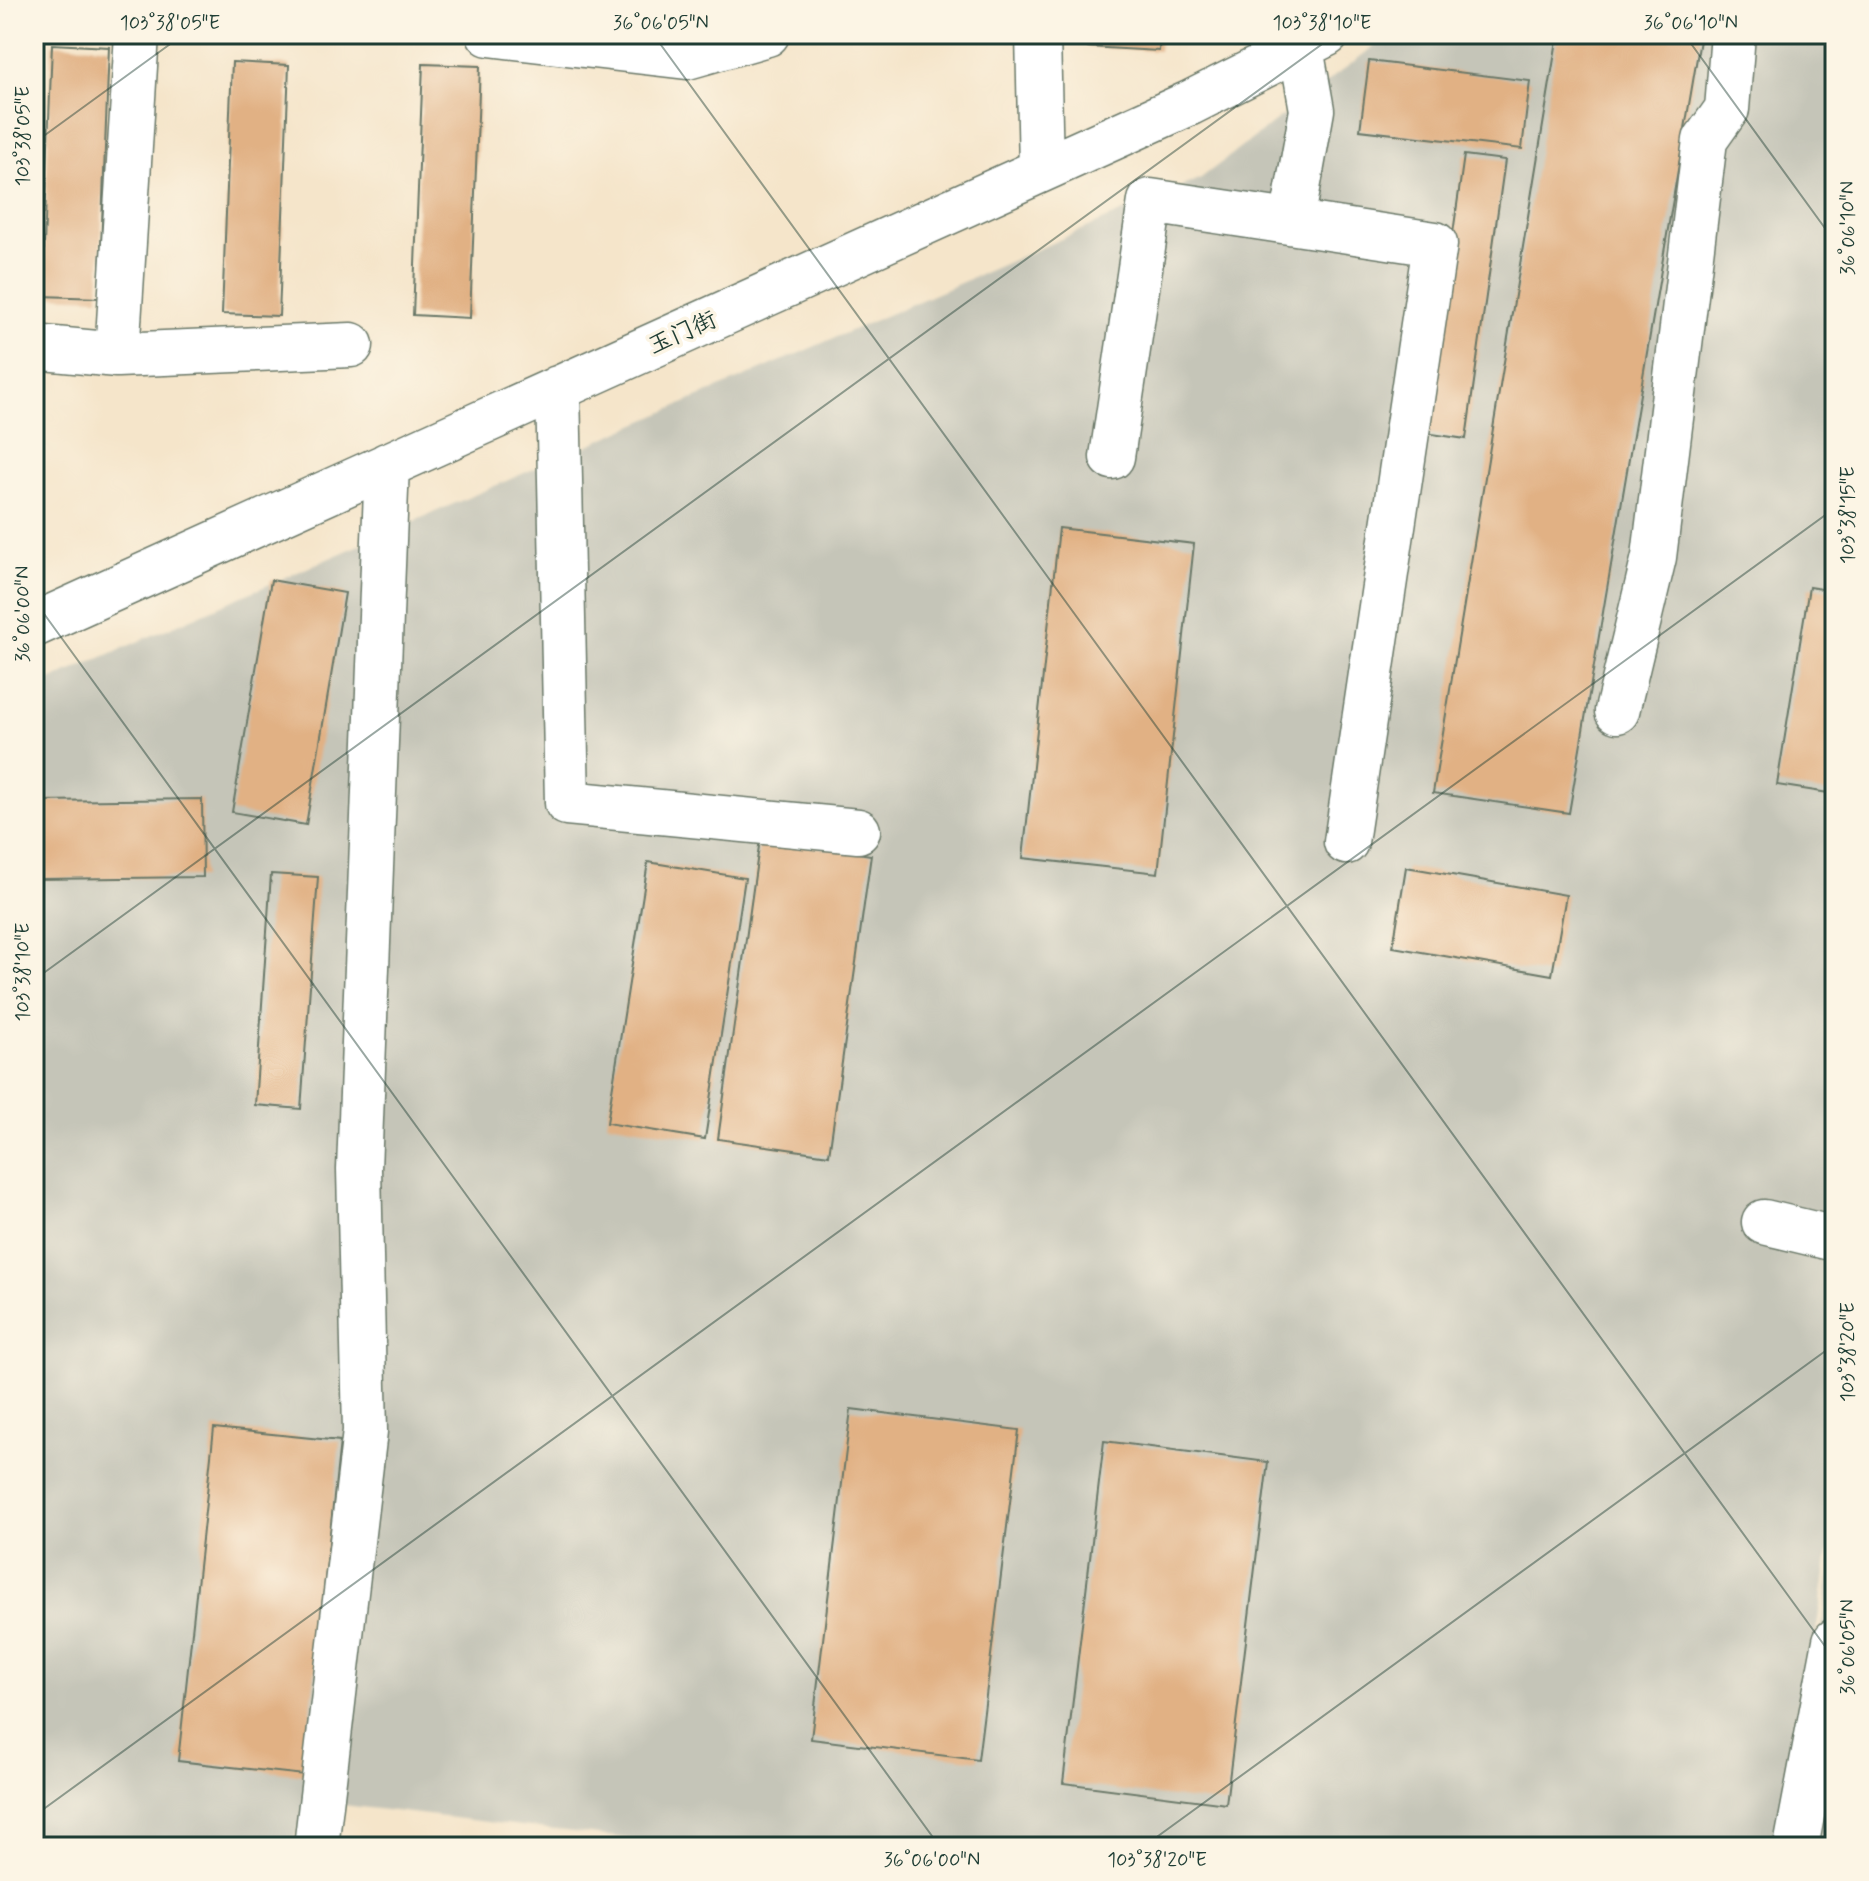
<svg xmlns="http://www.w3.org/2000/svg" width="1869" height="1881" font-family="Mynerve,'LXGW WenKai TC',sans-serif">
	<rect width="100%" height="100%" fill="#fcf5e5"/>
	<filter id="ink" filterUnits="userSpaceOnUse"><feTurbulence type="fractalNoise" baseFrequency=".0125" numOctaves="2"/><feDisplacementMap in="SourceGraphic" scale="16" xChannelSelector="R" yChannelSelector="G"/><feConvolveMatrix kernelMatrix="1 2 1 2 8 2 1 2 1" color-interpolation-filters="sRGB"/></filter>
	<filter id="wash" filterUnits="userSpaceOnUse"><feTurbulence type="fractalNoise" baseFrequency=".006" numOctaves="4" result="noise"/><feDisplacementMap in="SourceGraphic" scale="32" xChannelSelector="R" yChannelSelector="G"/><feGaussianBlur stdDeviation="1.8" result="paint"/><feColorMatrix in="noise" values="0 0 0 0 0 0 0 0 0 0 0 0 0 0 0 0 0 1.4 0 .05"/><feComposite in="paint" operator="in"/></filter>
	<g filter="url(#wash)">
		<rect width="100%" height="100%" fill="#f5e5ca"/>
		<path fill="#c5c5b8" d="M1390,34h445v1474l-51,339h-1084l-391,-46 -18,46h-257v-1160l1167,-509z
			M1835,1533v314h-44z"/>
		<g id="blocks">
			<path fill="#e1b184" d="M1089,34h71l-1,17 -71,-4z
				M1558,34h143l-132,779 -136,-20z
				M52,44l57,3 -10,251 -57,-2z
				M1369,61l161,20 -8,68 -162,-19z
				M232,62l57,3 -10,251 -57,-2z
				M423,64l57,2 -10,252 -57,-3z
				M1464,155l41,5 -39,279 -41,-6z
				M1059,528l135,16 -36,329 -135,-15z
				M271,580l74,13 -39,232 -74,-13z
				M1809,587l26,4v203l-58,-9z
				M202,799l1,78 -163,2 -1,-78z
				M760,839l111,16 -42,300 -111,-16z
				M648,862l97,16 -40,261 -98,-16z
				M1406,867l160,28 -14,80 -159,-28z
				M271,874l47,3 -17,232 -46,-4z
				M851,1409l168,21 -41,330 -167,-21z
				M214,1428l126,13 -36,334 -126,-14z
				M1104,1441l164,21 -42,342 -163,-21z"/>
		</g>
	</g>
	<g filter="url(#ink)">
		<use href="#blocks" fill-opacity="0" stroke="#6a7868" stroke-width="2"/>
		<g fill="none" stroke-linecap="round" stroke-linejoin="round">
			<defs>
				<path id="minor" d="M489,34l198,23 80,-23
					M1038,34l3,136
					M1292,222l20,-112 -11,-62
					M34,347l83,8 234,-10
					M117,355l20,-321
					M558,388l9,415 291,28
					M1112,457l38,-256 285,43 -89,598
					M34,625l1156,-522 137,-69
					M1617,711l37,-154 51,-417 22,-31 6,-75
					M1764,1222l71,17
					M316,1847l49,-416 -6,-262 28,-704
					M1796,1847l39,-206"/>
			</defs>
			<use href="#minor" stroke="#6a7868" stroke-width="47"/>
			<use href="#minor" stroke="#fff" stroke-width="44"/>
		</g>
	</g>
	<path fill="none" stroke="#1f3d34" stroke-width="2" stroke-opacity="0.45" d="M653,34l1182,1626M1684,34l151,208M34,143l150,-109M34,600l906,1247M34,980l1302,-946M34,1816l1801,-1308M1143,1847l692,-503"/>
	<g text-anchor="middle" stroke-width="7" stroke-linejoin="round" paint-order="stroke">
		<g font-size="24" fill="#1f3d34" stroke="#fcf5e5">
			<text transform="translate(682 332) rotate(-24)" y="8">玉门街</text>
		</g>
	</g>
	<rect width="1869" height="1881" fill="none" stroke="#fcf5e5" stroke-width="88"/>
	<rect x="44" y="44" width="1781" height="1793" fill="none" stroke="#1f3d34" stroke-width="3"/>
	<g font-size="20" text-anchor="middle" fill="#1f3d34">
		<text x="170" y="29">103°38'05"E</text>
		<text x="661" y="29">36°06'05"N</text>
		<text x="1322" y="29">103°38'10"E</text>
		<text x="1691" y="29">36°06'10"N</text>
		<text transform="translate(22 136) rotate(-90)" y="7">103°38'05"E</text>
		<text transform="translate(1847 228) rotate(-90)" y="7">36°06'10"N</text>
		<text transform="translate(1847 515) rotate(-90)" y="7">103°38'15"E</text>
		<text transform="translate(22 614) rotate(-90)" y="7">36°06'00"N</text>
		<text transform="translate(22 972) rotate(-90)" y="7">103°38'10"E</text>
		<text transform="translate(1847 1352) rotate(-90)" y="7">103°38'20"E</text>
		<text transform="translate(1847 1647) rotate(-90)" y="7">36°06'05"N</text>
		<text x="932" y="1866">36°06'00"N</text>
		<text x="1157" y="1866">103°38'20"E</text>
	</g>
</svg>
